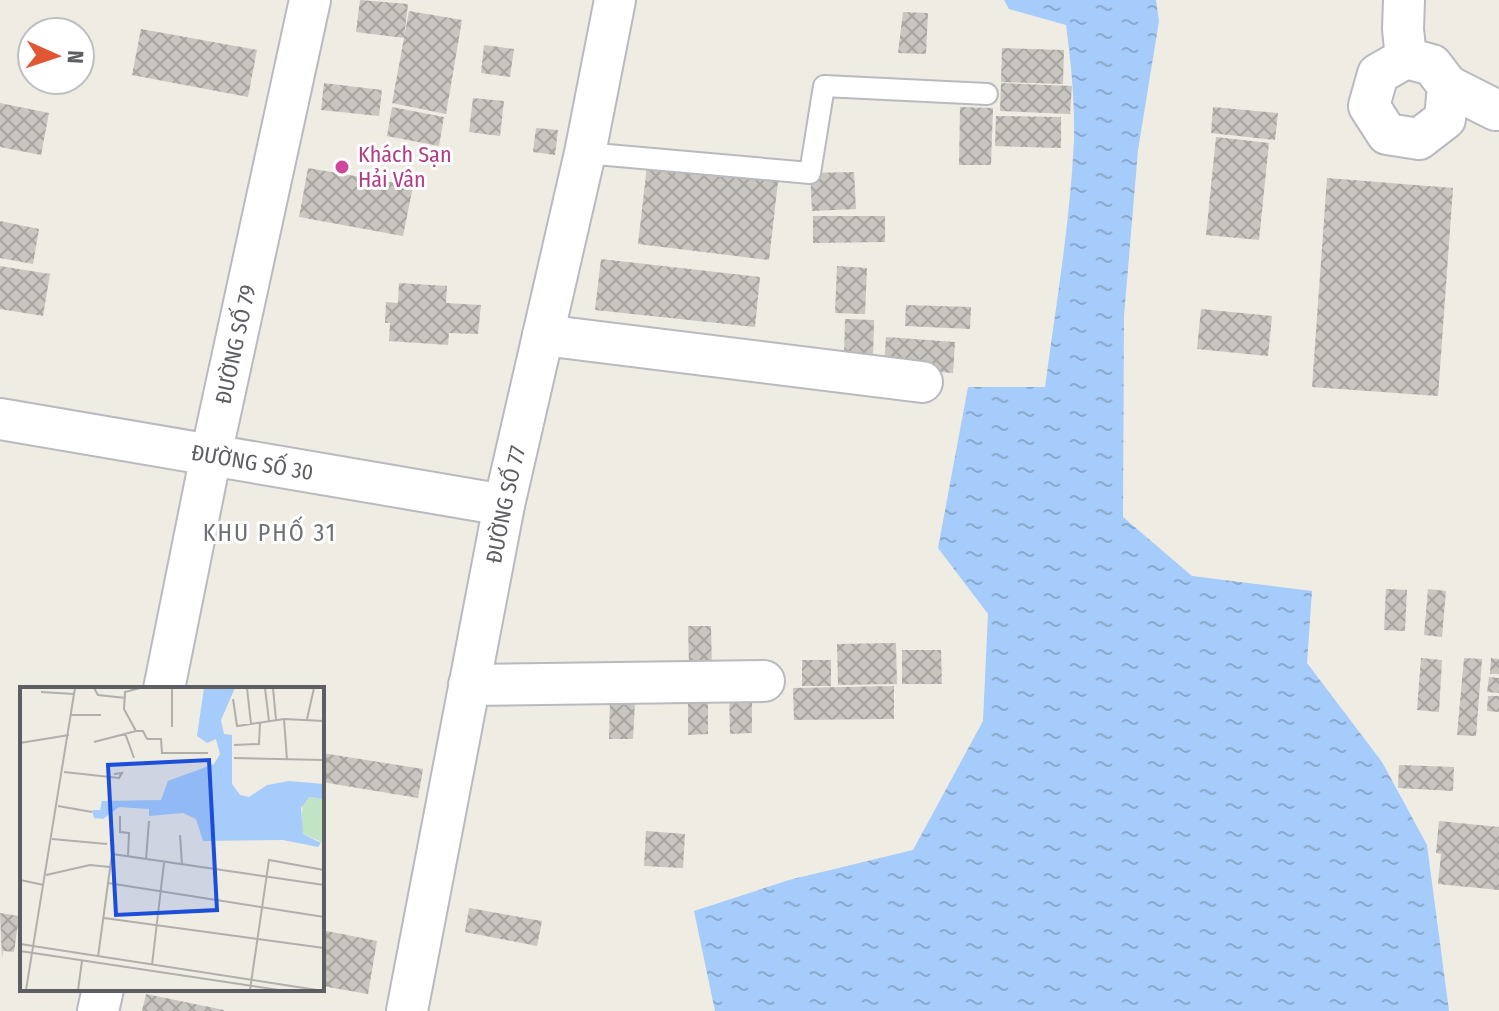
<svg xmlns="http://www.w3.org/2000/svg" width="1499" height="1011" font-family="'Fira Sans Condensed',sans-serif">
	<defs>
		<pattern id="water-ripples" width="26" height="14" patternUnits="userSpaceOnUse" patternTransform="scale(2)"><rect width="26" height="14" fill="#a6ccfb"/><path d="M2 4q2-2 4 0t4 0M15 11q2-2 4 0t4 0" fill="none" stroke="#8aa9cf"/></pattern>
		<pattern id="building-cross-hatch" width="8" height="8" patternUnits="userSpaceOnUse" patternTransform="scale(2)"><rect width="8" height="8" fill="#c9c6c0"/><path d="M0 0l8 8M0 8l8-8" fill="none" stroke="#a6a4a0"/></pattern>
	</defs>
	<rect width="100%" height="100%" fill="#eeece3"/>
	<path fill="url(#water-ripples)" d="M1004,0h152l3,21 -21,129 -14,166 -1,201 69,59 120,15 -5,72 75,99 45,83 22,166h-734l-21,-100 95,-31 124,-30 70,-129 5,-107 -50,-66 30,-161h77c11,-82 25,-164 29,-246 1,-39 -3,-78 -8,-116l-57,-16z"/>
	<path fill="url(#building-cross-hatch)" d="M360,0l48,4 -4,34 -48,-6z
		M409,11l53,9 -16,94 -54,-11z
		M903,12l25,1 -2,41 -28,-1z
		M141,29l116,21 -9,47 -116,-22z
		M484,45l30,4 -4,28 -29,-4z
		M1002,48l62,2 -1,34 -62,-2z
		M324,83l58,7 -3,26 -58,-6z
		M1001,83l71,3 -2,28 -70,-3z
		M473,98l31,3 -4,35 -31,-4z
		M0,103l49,10 -8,42 -41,-8z
		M392,107l52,10 -5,29 -52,-10z
		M960,107l33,1 -2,57h-32z
		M1213,107l65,6 -3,27 -64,-7z
		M996,116l65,1v31l-66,-2z
		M536,128l22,2 -3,25 -22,-3z
		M1216,137l53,6 -10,97 -53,-5z
		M648,157l131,16 -10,87 -131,-16z
		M308,168l105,18 -10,50 -104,-19z
		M854,172l2,37 -44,2 -2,-38z
		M1327,178l126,10 -15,208 -126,-9z
		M813,216h72v26l-72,1z
		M0,221l39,8 -6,35 -33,-6z
		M601,259l159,18 -5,50 -160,-17z
		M0,266l50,8 -7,42 -43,-7z
		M837,266l30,2 -2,46 -30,-1z
		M399,283l48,3 -1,17 35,2 -3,29 -29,-1 -1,12 -59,-4 1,-18h-5l1,-21 12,1z
		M906,305l65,2 -1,22 -65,-3z
		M1201,309l71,7 -4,40 -71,-7z
		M845,319l29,1 -1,37 -29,-1z
		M886,337l69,5 -2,31 -69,-5z
		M1386,589l21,1 -2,41 -21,-1z
		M1428,589l18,2 -4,46 -18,-2z
		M688,626h23l1,43h-23z
		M896,643l1,41 -59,1 -1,-41z
		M902,650h39l1,34h-40z
		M1421,658l21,2 -3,52 -22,-2z
		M1464,658l18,1 -6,77 -19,-1z
		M1491,658l8,1v15h-9z
		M802,660h29v26h-29z
		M1489,677l10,1v15l-12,-1z
		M894,686v33l-100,1 -1,-32z
		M729,689h23v44l-22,1z
		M688,696h20v38l-20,1z
		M1488,696h11v16l-12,-1z
		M610,700l25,1 -2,38h-24z
		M322,753l101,16 -5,29 -96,-16z
		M1399,765l55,2 -1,24 -55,-3z
		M1439,821l60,6v63l-61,-6 3,-30 -5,-1z
		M646,831l39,3 -2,34 -39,-2z
		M469,908l73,13 -5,25 -72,-14z
		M0,913l19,3 -5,36 -11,-1 -1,7z
		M322,930l55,11 -9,53 -46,-8z
		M146,994l78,16v1h-82z"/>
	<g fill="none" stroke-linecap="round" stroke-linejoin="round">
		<defs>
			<path id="service" d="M585,153l225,20 14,-87 163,8"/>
			<g id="minor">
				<path d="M1404,0l-1,29 3,29"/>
				<path d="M1406,58l26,7 16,21 -3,33 -26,20 -32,-5 -18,-28 9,-32z"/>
				<path d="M1448,86l48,24"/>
				<path d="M543,335l379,47"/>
				<path id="s1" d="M0,419l504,86"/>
				<path d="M469,685l295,-4"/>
				<path id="s2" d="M164,689l47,-234 99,-455"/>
				<path d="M98,1011l5,-22"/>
				<path id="s3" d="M407,1011l97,-506 81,-352 30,-153"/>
			</g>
		</defs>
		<use href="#service" stroke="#b9babf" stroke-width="24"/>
		<use href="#minor" stroke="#b9babf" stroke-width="44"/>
		<use href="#service" stroke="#fff" stroke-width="20"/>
		<use href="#minor" stroke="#fff" stroke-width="40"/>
	</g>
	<circle fill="#d1479c" stroke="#fff" stroke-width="3" cx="342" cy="167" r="8"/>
	<g text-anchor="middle" stroke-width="6" stroke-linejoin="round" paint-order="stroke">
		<g font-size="22" fill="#b23c85" stroke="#fff" text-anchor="start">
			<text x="358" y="162">Khách Sạn<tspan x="358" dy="25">Hải Vân</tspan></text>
		</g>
		<g font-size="22" fill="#5c5e63" stroke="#fff">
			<text dy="8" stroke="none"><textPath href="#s2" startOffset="352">ĐƯỜNG SỐ 79</textPath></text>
			<text dy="8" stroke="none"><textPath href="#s1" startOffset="256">ĐƯỜNG SỐ 30</textPath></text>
			<text dy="8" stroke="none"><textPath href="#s3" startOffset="516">ĐƯỜNG SỐ 77</textPath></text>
		</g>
		<g font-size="24" letter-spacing="2" fill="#6d7075" stroke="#fff">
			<text x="270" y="541">KHU PHỐ 31</text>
		</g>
	</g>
	<g transform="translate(20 687)">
		<rect width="304" height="304" fill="#eeece3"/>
		<path d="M289,110l15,2v44l-21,-9 -2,-6 2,-26z" fill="#c1e4c5"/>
		<path d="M184,1h31l-14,32 3,14 8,1v49l8,11 9,2 18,-12 22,-4 35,3v15l-15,-2 -8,11 2,26 18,9 -3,4 -35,-7 -80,1 -7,-22 -13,-6 -34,3v-7l-30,-2 -16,12 -9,-1 -2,-8h8l2,-9 59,-1 7,-19 46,-17 6,-10 -4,-15 -9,4 -10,-7z" fill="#a6ccfb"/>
		<path fill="none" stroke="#b0afac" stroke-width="2" d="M74,1l4,7 28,3M227,1l4,36M245,1l4,33M253,1l3,32M21,5l33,2M213,12l4,27 47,-7 40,2M51,28h30M264,32l3,41M287,32l7,-31M152,40v-39M116,44l-12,-22 1,-17 15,-4M105,46l9,25M127,52h14l1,14h46M74,55l42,-11h7l4,8M0,56l49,-8M214,58l25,-1 1,-21M214,71l90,2M44,85l55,6 3,-5 -8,1M38,119l34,6M100,129v16l9,1 -1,23M160,148l2,30M32,152l55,5M126,172l3,-38M26,188l44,-10 20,2M0,193l24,5M88,196l216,34M84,231l220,30M0,257l297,46M0,264l259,39M78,270l14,-103 212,31M132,278l12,-102M6,303l49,-302M58,303l4,-29M230,303l19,-130 55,10"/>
		<path fill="#1d4ed8" fill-opacity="0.15" stroke="#1d4ed8" stroke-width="4" d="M189,73l8,150 -101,5 -8,-150z"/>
		<rect width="304" height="304" fill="none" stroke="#5c5e63" stroke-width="4"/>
	</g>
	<g transform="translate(56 56) rotate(93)"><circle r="38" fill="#ffffff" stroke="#bebfc1" stroke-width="2"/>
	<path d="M0-6L14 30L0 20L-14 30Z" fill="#e15635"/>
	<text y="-12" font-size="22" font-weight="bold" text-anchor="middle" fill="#5c5e63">N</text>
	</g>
</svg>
